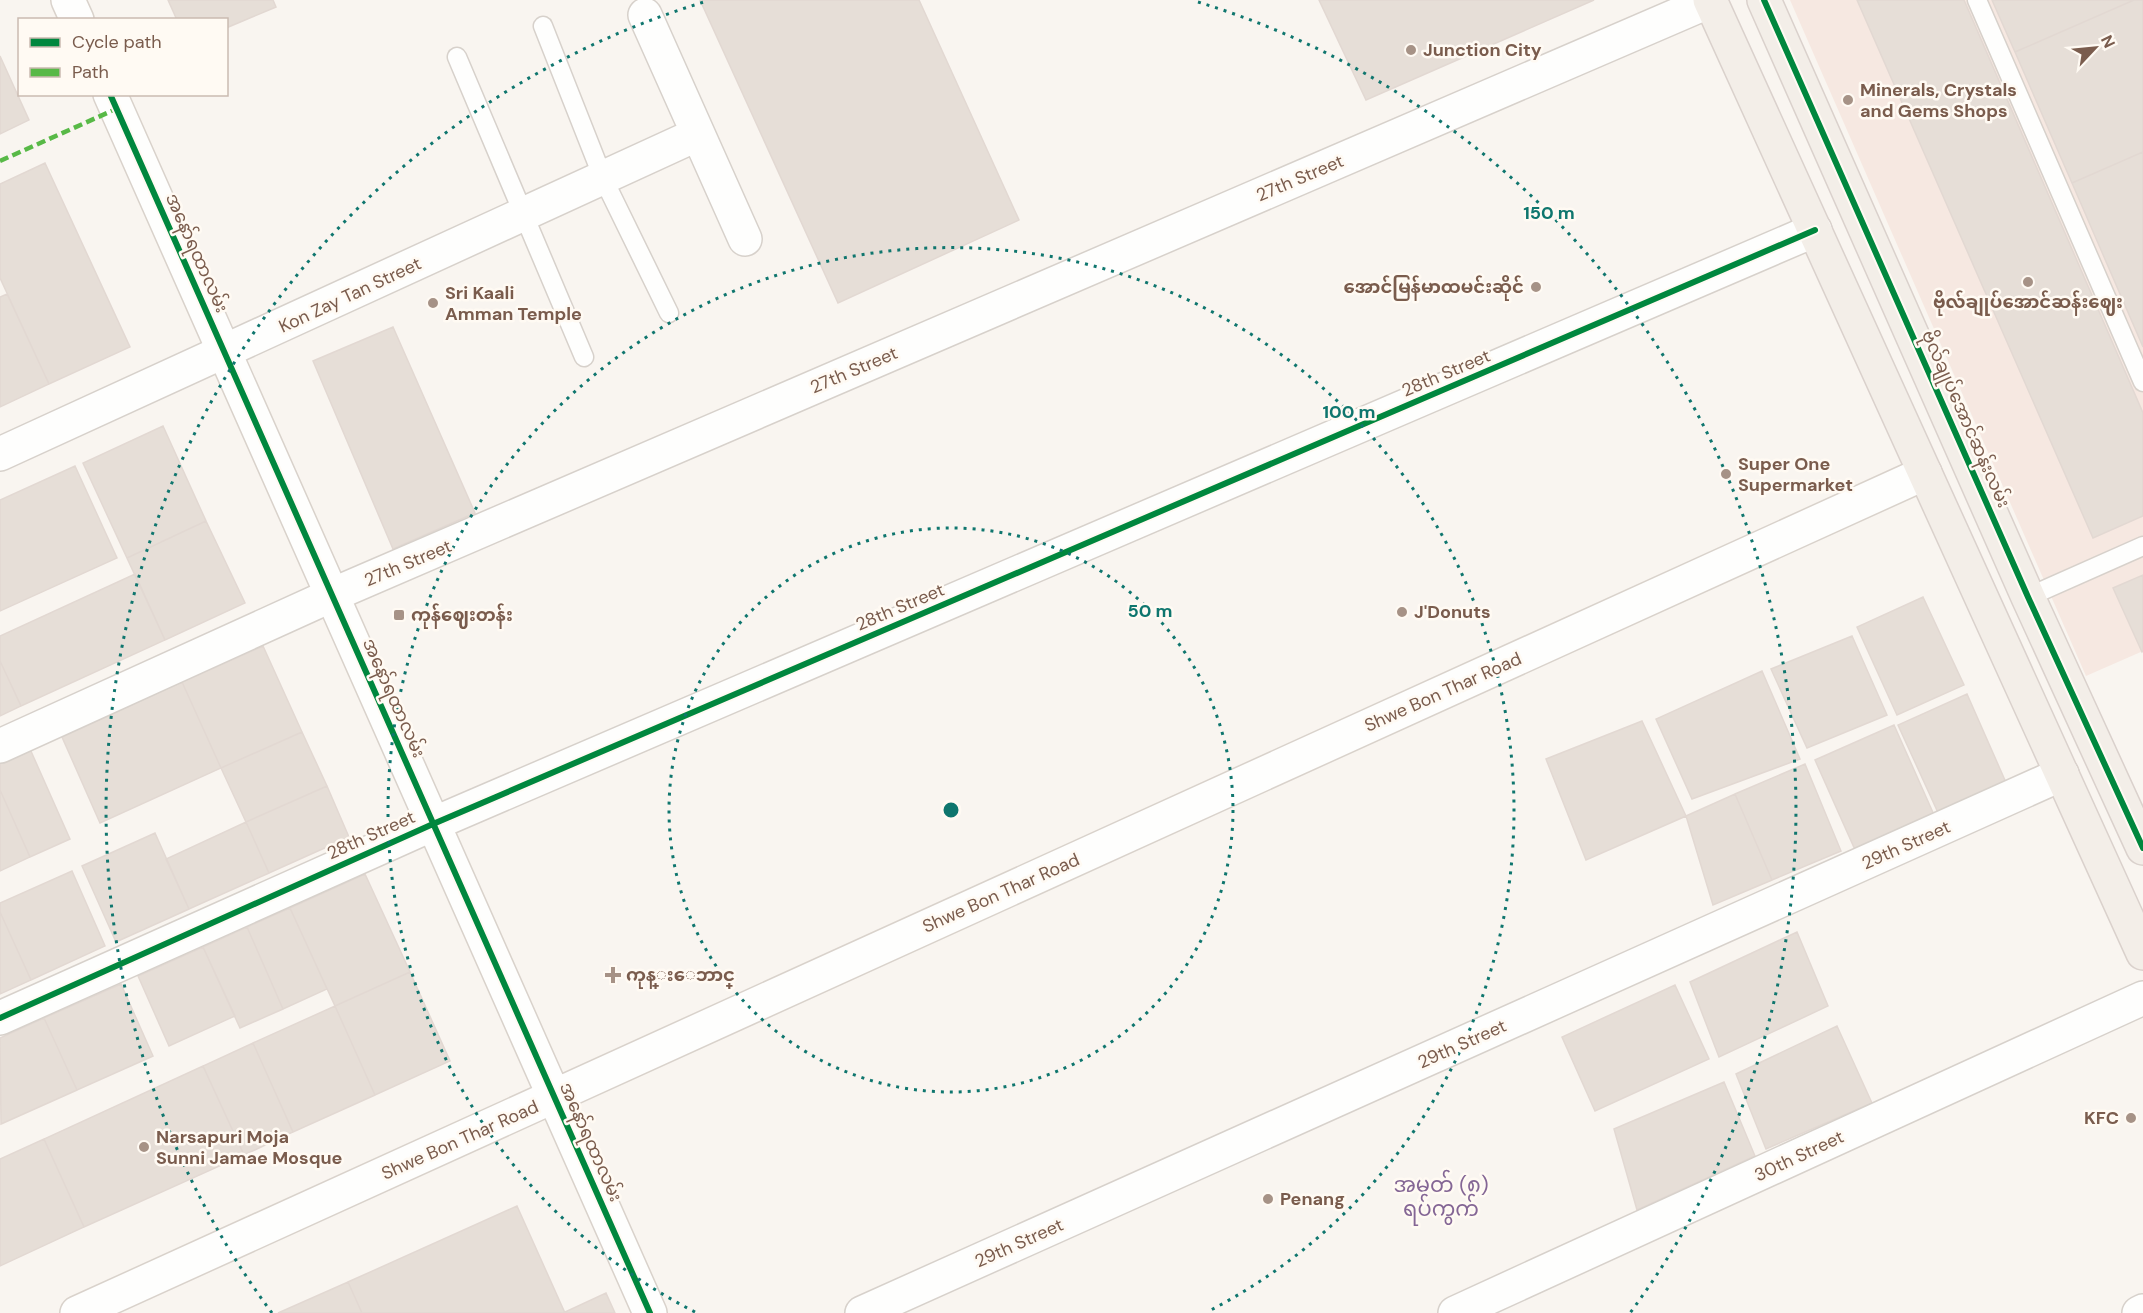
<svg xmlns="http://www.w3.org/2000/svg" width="2143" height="1313" font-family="'DM Sans','Noto Sans Myanmar',sans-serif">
	<rect width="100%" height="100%" fill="#f9f5f0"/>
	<path fill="#f6e8e1" d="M1790,0h353v651l-57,25z"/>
	<path fill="#e6ded7" stroke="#e2d8d2" stroke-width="1.5" d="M168,0h105l3,7 -50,21v-8h-49z
		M700,0h219l100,220 -181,83z
		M1319,0h275l-228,100z
		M1857,0h107l179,413v103l-50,22z
		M1992,0h142l-119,52z
		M2134,0h9v152l-71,31 -57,-131z
		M0,56l29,64 -29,14z
		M2143,152v195l-71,-164z
		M45,163l85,184 -81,37 -49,-106v-94z
		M7,294l42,90 -49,23v-110z
		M393,327l82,186 -82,36 -80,-188z
		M163,426l43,95 -79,37 -44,-95z
		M75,466l42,92 -117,53v-111z
		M206,521l39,82 -80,37 -38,-82z
		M135,574l30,66 -144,66 -21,-45v-25z
		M2143,575v76l-1,1 -29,-64z
		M1923,597l41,88 -67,30 -40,-88z
		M1852,636l35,79 -80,33 -36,-79z
		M263,646l39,86 -81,36 -39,-86z
		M0,661l21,45 -21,10z
		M1762,671l38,88 -108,40 -36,-80z
		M182,682l39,86 -121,55 -38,-86z
		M1967,694l41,93 -68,30 -42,-92z
		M1642,721l44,95 -100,44 -40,-101z
		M1894,725l41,92 -79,35 -41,-92z
		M302,732l25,54 -81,36 -25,-54z
		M30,749l40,90 -40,18 -30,-67v-28z
		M1805,764l36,87 -69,29 -37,-86z
		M327,786l22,51 -80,36 -23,-51z
		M0,790l30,67 -30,14z
		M1735,794l37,86 -59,25 -27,-89z
		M246,822l23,51 -80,36 -23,-50z
		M155,833l34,76 -73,33 -34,-76z
		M72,871l33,75 -74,34 -31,-68v-9z
		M365,874l45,98 -75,34 -45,-98z
		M290,908l37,81 -44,20 -36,-82z
		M0,912l31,68 -31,14z
		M247,927l36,82 -43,19 -37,-81z
		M1797,932l31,74 -109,51 -29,-75z
		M203,947l32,69 -66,30 -31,-70z
		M410,972l40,89 -75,34 -40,-89z
		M121,984l32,72 -76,34 -33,-72z
		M1675,985l34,74 -114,52 -33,-74z
		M335,1006l40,89 -82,37 -40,-89z
		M44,1018l33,72 -76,34 -1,-86z
		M1837,1026l35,77 -106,46 -30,-75z
		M253,1043l40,89 -49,23 -41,-89z
		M203,1066l41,89 -160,72 -40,-88z
		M1724,1082l31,74 -118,54 -23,-81z
		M44,1139l40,88 -84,39v-107z
		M517,1206l48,107h-203l-14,-31z
		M348,1282l14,31h-84z
		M606,1293l9,20h-52z"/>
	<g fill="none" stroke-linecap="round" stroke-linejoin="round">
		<defs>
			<path id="lane" d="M1977,0l166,382
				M543,26l60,152 66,135
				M457,57l127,300
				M2028,597l115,-51"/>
			<path id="street" d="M645,15l100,224
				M0,454l698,-320
				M0,746l332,-151 1378,-594
				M0,1018l433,-194 1382,-594
				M862,1313l1200,-539
				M1455,1313l688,-315
				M2139,1313l4,-2"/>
			<path id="secondary" d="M68,0l9,20
				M110,94l540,1219
				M77,1313l1848,-840"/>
			<path id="primary" d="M1710,0l433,953
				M1764,0l264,597 115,251"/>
		</defs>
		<use href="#lane" stroke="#d7d1cb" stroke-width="21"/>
		<use href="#street" stroke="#d7d1cb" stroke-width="36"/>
		<use href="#secondary" stroke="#d9d2cb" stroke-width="36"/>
		<use href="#primary" stroke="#dad1cc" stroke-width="36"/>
		<use href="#lane" stroke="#fefefd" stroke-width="18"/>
		<use href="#street" stroke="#fefefd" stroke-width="33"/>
		<use href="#secondary" stroke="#fefefd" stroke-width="33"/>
		<use href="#primary" stroke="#f3eee8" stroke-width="33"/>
		<path stroke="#58b947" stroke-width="4.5" stroke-dasharray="9 4.5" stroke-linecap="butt" d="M0,161l116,-52"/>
		<defs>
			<path id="cycleway" d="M1764,0l264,597 115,251
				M110,94l540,1219
				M0,1018l433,-194 1382,-594"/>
		</defs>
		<use href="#cycleway" stroke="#fffaf3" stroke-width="10"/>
		<use href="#cycleway" stroke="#00873e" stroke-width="6"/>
	</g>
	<g fill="none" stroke="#0f766e" stroke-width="3" stroke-dasharray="3 6">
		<circle cx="951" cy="810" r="282"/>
		<path d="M695 1312A563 563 0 1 1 1207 1312"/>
		<path d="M272 1313A845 845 0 0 1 704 2M1198 2A845 845 0 0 1 1630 1313"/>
	</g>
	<g fill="#a69286" stroke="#fffaf3" stroke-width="2">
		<circle cx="1411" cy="50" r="6"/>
		<circle cx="1848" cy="100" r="6"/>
		<circle cx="2028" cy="282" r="6"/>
		<circle cx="1536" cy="287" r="6"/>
		<circle cx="433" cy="303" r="6"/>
		<circle cx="1726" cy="474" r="6"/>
		<circle cx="1402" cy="612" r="6"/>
		<rect x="393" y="609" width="12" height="12" rx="3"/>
		<path d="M610 966h6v6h6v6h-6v6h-6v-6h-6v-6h6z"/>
		<circle cx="2131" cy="1118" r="6"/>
		<circle cx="144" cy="1147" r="6"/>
		<circle cx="1268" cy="1199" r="6"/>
	</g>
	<g text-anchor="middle" stroke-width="5" stroke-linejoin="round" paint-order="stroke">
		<g font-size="18" font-weight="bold" fill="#7a5c4d" stroke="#fffaf3" text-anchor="start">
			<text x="1423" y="56">Junction City</text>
			<text x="1860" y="96">Minerals, Crystals<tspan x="1860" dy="21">and Gems Shops</tspan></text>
			<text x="1524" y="293" text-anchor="end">အောင်မြန်မာထမင်းဆိုင်</text>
			<text x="445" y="299">Sri Kaali<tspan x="445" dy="21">Amman Temple</tspan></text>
			<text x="2028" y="308" text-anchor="middle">ဗိုလ်ချုပ်အောင်ဆန်းဈေး</text>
			<text x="1738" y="470">Super One<tspan x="1738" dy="21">Supermarket</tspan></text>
			<text x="1414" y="618">J'Donuts</text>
			<text x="411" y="621">ကုန်ဈေးတန်း</text>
			<text x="626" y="981">ကုန္းေဘာင္</text>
			<text x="2119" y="1124" text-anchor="end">KFC</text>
			<text x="156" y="1143">Narsapuri Moja<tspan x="156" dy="21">Sunni Jamae Mosque</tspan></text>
			<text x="1280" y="1205">Penang</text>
		</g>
		<g font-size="18" fill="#7a5c4d" stroke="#fffaf3">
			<text transform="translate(1300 178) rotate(-23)" y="6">27th Street</text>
			<text transform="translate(197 253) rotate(66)" y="6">အနော်ရထာလမ်း</text>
			<text transform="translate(350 295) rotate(-25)" y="6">Kon Zay Tan Street</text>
			<text transform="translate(854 370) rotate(-23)" y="6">27th Street</text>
			<text transform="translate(1446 373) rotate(-23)" y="6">28th Street</text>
			<text transform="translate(1966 419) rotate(66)" y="6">ဗိုလ်ချုပ်အောင်ဆန်းလမ်း</text>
			<text transform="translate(408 563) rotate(-23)" y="6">27th Street</text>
			<text transform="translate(900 607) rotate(-23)" y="6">28th Street</text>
			<text transform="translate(1443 692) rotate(-24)" y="6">Shwe Bon Thar Road</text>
			<text transform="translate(394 698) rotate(66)" y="6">အနော်ရထာလမ်း</text>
			<text transform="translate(371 835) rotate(-24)" y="6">28th Street</text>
			<text transform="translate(1906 845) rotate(-24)" y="6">29th Street</text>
			<text transform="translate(1001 893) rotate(-24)" y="6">Shwe Bon Thar Road</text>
			<text transform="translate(1462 1044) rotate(-24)" y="6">29th Street</text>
			<text transform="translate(460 1140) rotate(-24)" y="6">Shwe Bon Thar Road</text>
			<text transform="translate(591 1142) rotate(66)" y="6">အနော်ရထာလမ်း</text>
			<text transform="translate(1799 1156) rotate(-25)" y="6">30th Street</text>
			<text transform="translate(1019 1243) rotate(-24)" y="6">29th Street</text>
		</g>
		<g font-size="21" fill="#846695" stroke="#fffaf3">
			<text x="1441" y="1192">အမှတ် (၈)<tspan x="1441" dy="24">ရပ်ကွက်</tspan></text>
		</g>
	</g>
	<circle cx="951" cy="810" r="9" fill="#0f766e" stroke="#fffaf3" stroke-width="3"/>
	<g font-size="18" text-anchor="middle" font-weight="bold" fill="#0f766e" stroke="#fffaf3" stroke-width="5" stroke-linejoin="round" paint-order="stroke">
		<text x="1549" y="219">150 m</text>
		<text x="1349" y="418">100 m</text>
		<text x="1150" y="617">50 m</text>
	</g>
	<rect x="18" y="18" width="210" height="78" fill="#fffaf3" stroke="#cabbb1" stroke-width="1.5"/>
	<rect x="30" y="38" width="30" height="9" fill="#00873e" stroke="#cabbb1" stroke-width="1.5"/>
	<text x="72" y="48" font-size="18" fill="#7a5c4d">Cycle path</text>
	<rect x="30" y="68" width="30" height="9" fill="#58b947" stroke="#cabbb1" stroke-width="1.5"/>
	<text x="72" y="78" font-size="18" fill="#7a5c4d">Path</text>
	<g transform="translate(2095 48) rotate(64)" stroke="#fffaf3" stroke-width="4.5" paint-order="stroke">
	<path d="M0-4.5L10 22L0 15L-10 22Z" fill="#7a5c4d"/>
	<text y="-9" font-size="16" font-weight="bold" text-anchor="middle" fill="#7a5c4d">N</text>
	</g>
</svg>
